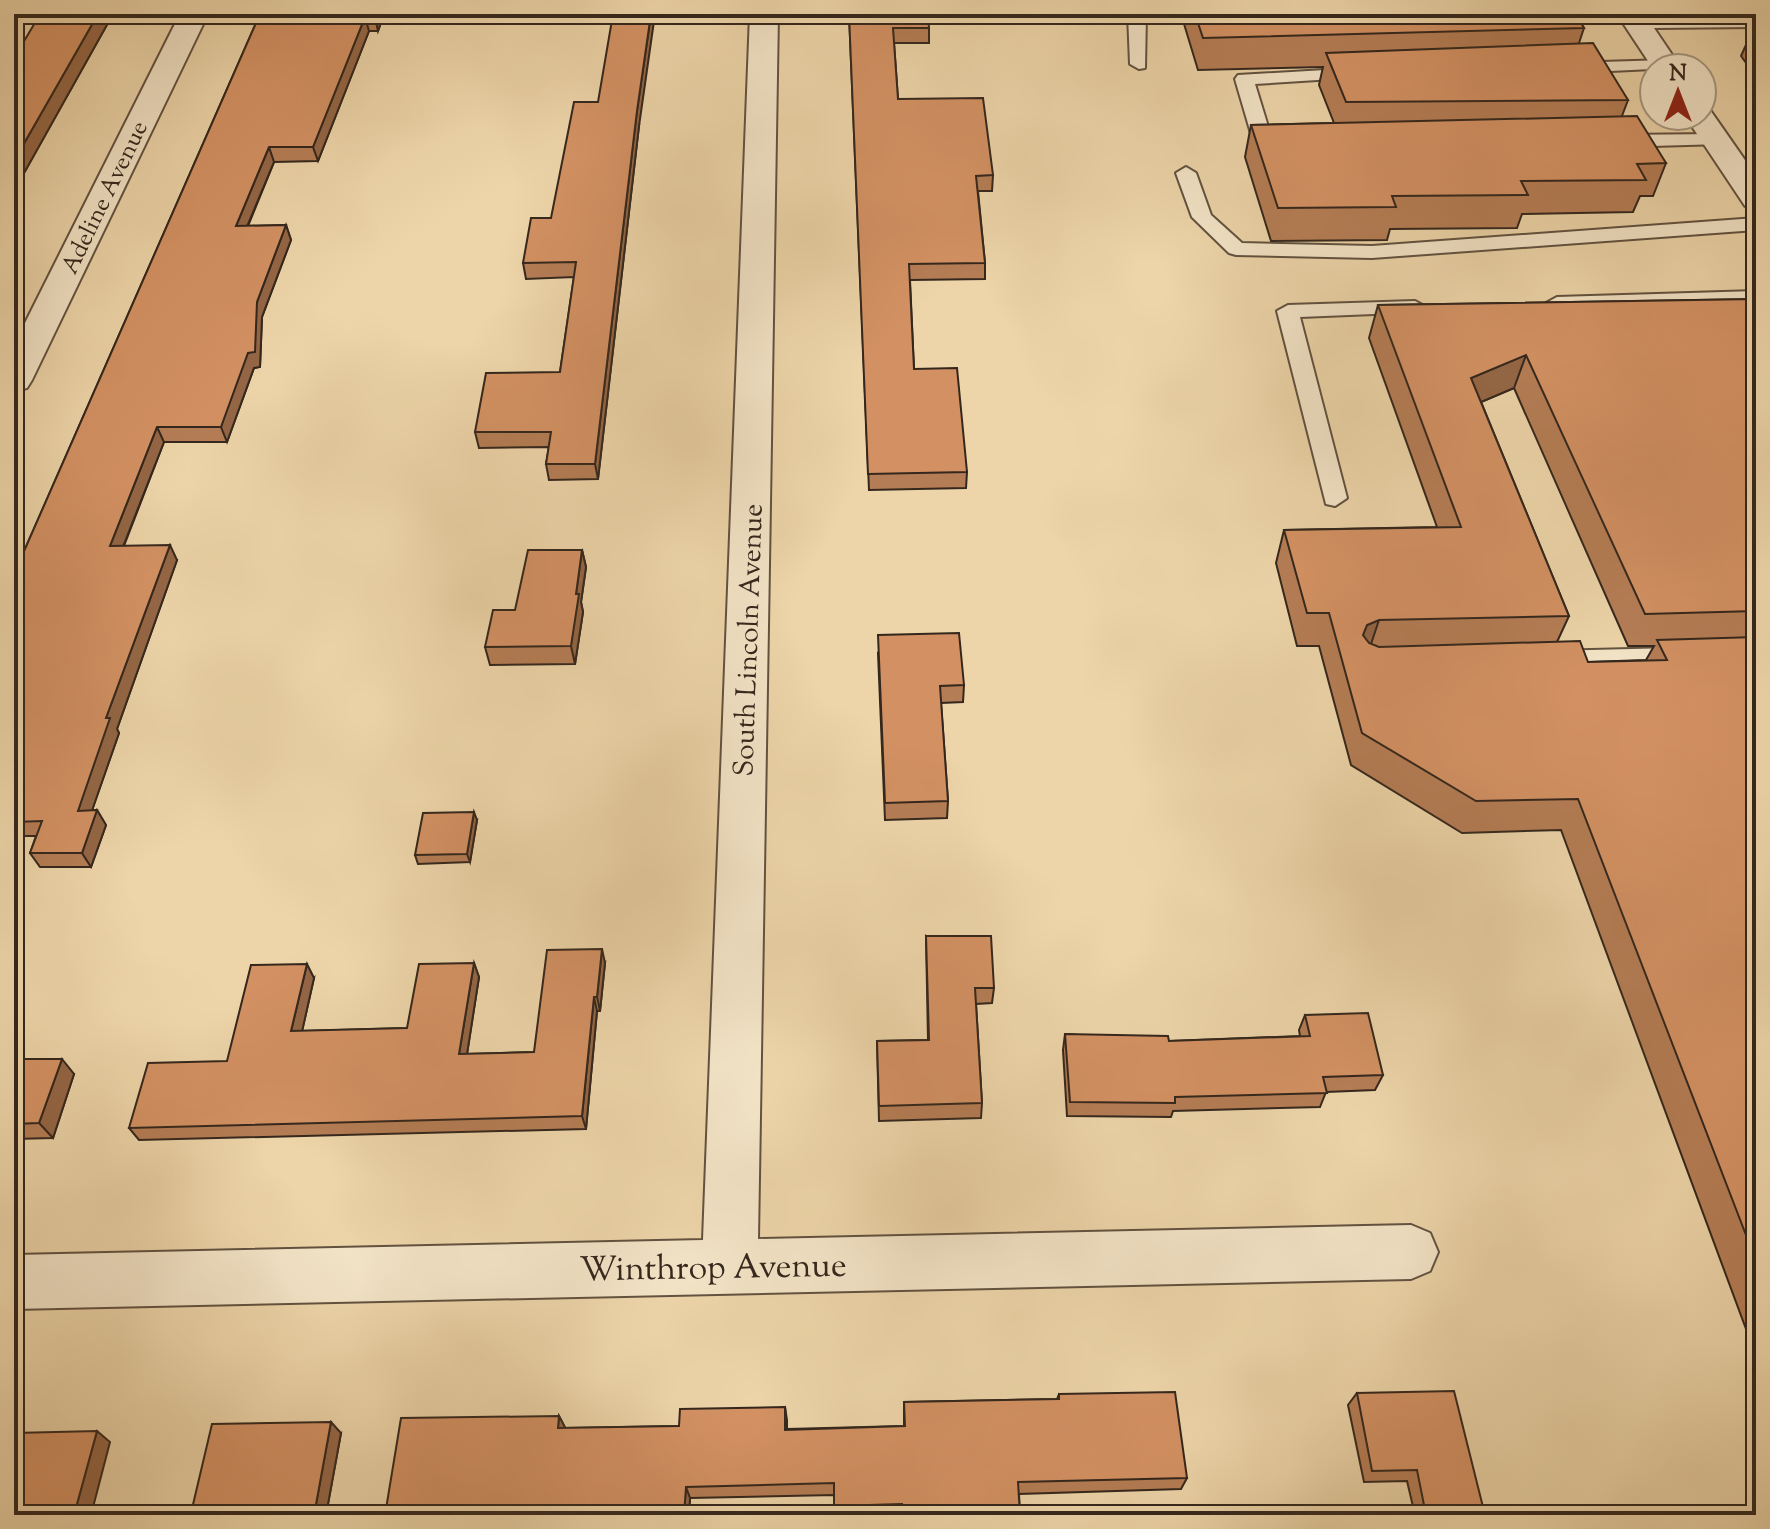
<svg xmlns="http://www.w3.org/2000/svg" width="1770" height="1529" font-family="'Sorts Mill Goudy',serif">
	<rect width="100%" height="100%" fill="#edd5a9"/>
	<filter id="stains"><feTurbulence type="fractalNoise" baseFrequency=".0025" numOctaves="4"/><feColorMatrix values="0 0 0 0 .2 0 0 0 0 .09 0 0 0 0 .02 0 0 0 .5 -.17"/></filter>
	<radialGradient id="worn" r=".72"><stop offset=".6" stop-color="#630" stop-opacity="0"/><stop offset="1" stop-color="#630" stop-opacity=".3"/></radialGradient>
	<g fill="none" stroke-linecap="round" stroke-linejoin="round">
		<defs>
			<path id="service" d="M1128,14h18l-1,54 -6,1 -9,-5z
				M1666,60l6,1 1,7 -104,5 -9,-5 9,-5z
				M1359,68l9,5 -3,4 -110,7 15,49 25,5 3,4 -10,6 -33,-7 -3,-4 -17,-58 3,-4z
				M1716,134l7,2 3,4 -3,4 -106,3 -10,-6 10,-6z
				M1186,167l10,6 15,42 31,28 130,3 384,-28v12l-384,28 -136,-3 -7,-2 -37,-36 -16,-44z
				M1756,291v12l-199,6 -11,-6 11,-6z
				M1415,301l11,6 -3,5 -123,5 47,181 -12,8 -9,-2 -49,-193 11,-6z
				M1756,646v20l-207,5 -9,-3 -4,-7 4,-7 9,-3z"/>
			<path id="minor" d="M180,14h28l-176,366 -5,8 -13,3v-46z
				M750,14h28l-20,1225 653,-14 19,8 8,19 -8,19 -19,8 -1397,30v-54l689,-15z
				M1617,14h139v13l-102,1 27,40 -27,2z
				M1702,108l8,2 46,66v32l-11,-2 -60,-90h17z"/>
		</defs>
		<use href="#service" stroke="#625240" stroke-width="4"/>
		<use href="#minor" stroke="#625240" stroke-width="4"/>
		<use href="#service" fill="#f3e4c7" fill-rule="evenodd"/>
		<use href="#minor" fill="#f3e4c7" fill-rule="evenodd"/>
	</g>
	<path fill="#b57d55" stroke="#34271d" stroke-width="2" fill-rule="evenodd" d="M14,14h99l-99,177v-133l23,-37h-23z
		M260,14h124l-6,17h-9l-51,130 -44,1 -26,64 38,-1 5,15 -29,77 -2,50 -6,1 -27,74h-63l-40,104 53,14 -60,169 2,4 -27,77h5l9,15 -15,42h-51l-10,-14 6,-17h-22v-262z
		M849,14l80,14v15h-35l4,56 95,76 -1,16h-14l7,72v16l-75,1 4,89 53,103 -1,16 -97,2z
		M1181,14h394l9,14 -5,15 49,57 -6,16 44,47 -13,33h-13l-7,16 -111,2 -5,14 -127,1 -3,11 -116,1 -26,-84 6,-32 83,-2 -15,-38 4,-18 -125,3z
		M1754,27h2v50l-15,-21z
		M639,126l-41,353 -49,1 -3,-16 3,-17 -70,1 -4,-16 85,-60 14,-95 -48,2 -3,-16 28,-45z
		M1756,299v1057l-195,-526 -99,3 -111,-68 -32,-119h-22l-21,-83 8,-33 153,-3 -68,-189 9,-33zM1514,388l114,258h26l-8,14 -58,2 -31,-20 12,-26 -88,-214z
		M582,550l4,17 -5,35 2,10 -8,52 -85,1 -5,-18 30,-37z
		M878,653l86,32 -1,17 -22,1 7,98 -1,17 -62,2z
		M477,820l-7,42 -52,2 -3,-9z
		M926,936l68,52 -2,15 -16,1 6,99 -1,15 -102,3 -2,-80 51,-1z
		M474,963l5,14 -12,77 67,-2 71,-89 -5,48h-3l-11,118 -447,11 -10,-12 98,-67 87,-83 -12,53 105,-3z
		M1305,1015l78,60 -8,15 -49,2 -6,15 -147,4 -2,6 -104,-1 -4,-66 2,-16 104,7 131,-5 -1,-6z
		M14,1059l60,15 -21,64 -39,1z
		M1357,1393l128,122h-70l-8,-34 -43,1 -16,-77z
		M1059,1394l128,84 -6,11 -162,5 1,21h-185l-1,-20 -144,3 -1,17h-304l174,-99 6,12 114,-2 106,-19 2,22 117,-3v-24l153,-3z
		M341,1433l-15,82h-132l-3,-2z"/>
	<path fill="#946645" stroke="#34271d" stroke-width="2" d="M98,14h15l-99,177v-30z
		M376,14h8l-6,17 -3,-14z
		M651,14h4l-16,112 -41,353 -3,-15 42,-353z
		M365,17l4,14 -51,130 -5,-14z
		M269,147l5,15 -33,79 -5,-15z
		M286,225l5,15 -29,77 -2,50 -6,1 -27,74 -6,-15 36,-125z
		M1526,355l-12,33 -54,23 11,-33z
		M157,427l7,15 -47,120 -7,-16z
		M170,545l7,15 -60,169 2,4 -32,92 -9,-14 28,-93z
		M582,550l4,17 -5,35 2,10 -8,52 -4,-18 5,-52z
		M1379,620l-11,33 -5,-18 4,-10z
		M97,810l9,15 -15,42 -9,-14z
		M474,812l3,8 -7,42 -3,-8z
		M602,949l3,14 -5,48 -3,-14z
		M474,963l5,14 -14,90 -6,-13z
		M307,964l7,14 -15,67 -8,-14z
		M594,997l3,14 -11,118 -4,-13z
		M62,1059l12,15 -21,64 -14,-15z
		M785,1407l2,13v22l-2,-12z
		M559,1416l7,13 -8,-1z
		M331,1422l10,11 -15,82h-6l-5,-5z
		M97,1431l13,11 -19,73h-17z
		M686,1487l4,11 -1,17h-5z"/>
	<path fill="#d39163" stroke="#34271d" stroke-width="2" d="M37,14h61l-84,147v-103l25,-42 -4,1z
		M260,14h116l-1,3h-10l-52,130h-44l-33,79 50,-1 -29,77 -2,50 -7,1 -27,74h-64l-47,119 60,-1 -64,173h4l-32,93 19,-1 -15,43h-52l12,-32 -28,1v-248z
		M613,14h38l-14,97 -42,353h-49l5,-32h-76l11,-59 74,-1 16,-110 -53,1 8,-45h20l23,-116h24z
		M849,14h79l1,14h-36l5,71 85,-1 10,77 -17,1 9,87 -76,1 5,105 43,-1 10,104 -99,2z
		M1195,14h380l9,14 -381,10z
		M1593,43l35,57 -282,2 -20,-49z
		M1637,116l29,47 -29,1 9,16 -125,1 7,14 -136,1 4,11 -118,1 -27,-83z
		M1756,299v312l-111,3 -119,-259 -55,23 98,238 -190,4 -12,5 -4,10 6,8 10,4 201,-6 8,21 79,-2 -10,-20 99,-3v624l-178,-462 -102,2 -114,-68 -33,-120h-22l-23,-83 177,-3 -83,-222z
		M528,550h54l-6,44h3l-8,52 -86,1 8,-37h22z
		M959,633l5,52 -24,1 8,115 -63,2 -7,-168z
		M474,812l-7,42 -52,1 8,-42z
		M926,936h65l3,52h-19l7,115 -103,3 -2,-65 52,-1z
		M602,949l-5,48h-3l-12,119 -453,12 19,-65 79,-2 24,-96 56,-1 -16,67 116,-3 12,-64 55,-1 -15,91 75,-2 13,-102z
		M1368,1013l15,62 -60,2 4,16 -152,4v6l-105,-1 -5,-68 103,2 1,5 141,-5 -5,-21z
		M14,1059h48l-23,64 -25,1z
		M1454,1391l31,124h-59l-9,-45 -45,1 -15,-78z
		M1175,1392l12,86 -169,4 2,33h-117l-1,-11 -68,2v-23l-148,4 -2,28h-85v-2l-214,2 16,-97 158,-2 -1,12 121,-2 1,-17 105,-2v23l120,-4 -1,-24 155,-3v-5z
		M331,1422l-16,88 -124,3 21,-89z
		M97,1431l-23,84h-60v-82z"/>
	<g text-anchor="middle" stroke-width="8" stroke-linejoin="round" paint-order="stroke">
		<g font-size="24" fill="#34271d" stroke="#f3e4c7">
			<text transform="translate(104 197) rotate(-64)" y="8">Adeline Avenue</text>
		</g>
		<g font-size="28" fill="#34271d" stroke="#f3e4c7">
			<text transform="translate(747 640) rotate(-88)" y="10">South Lincoln Avenue</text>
		</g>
		<g font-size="34" fill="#34271d" stroke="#f3e4c7">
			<text transform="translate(713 1266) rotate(-1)" y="12">Winthrop Avenue</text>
		</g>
	</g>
	<rect width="1770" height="1529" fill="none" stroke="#edd5a9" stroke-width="48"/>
	<rect x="16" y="16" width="1738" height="1497" fill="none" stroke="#34271d" stroke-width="4"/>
	<rect x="24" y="24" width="1722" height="1481" fill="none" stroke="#34271d" stroke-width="2"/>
	<g transform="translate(1678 92)"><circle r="38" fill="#f3e4c7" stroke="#a79883" stroke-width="2"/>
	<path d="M0-6L14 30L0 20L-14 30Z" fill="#8f2418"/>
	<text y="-12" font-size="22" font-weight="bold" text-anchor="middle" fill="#34271d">N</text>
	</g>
	<rect width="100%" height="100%" filter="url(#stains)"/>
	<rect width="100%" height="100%" fill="url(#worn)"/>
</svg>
